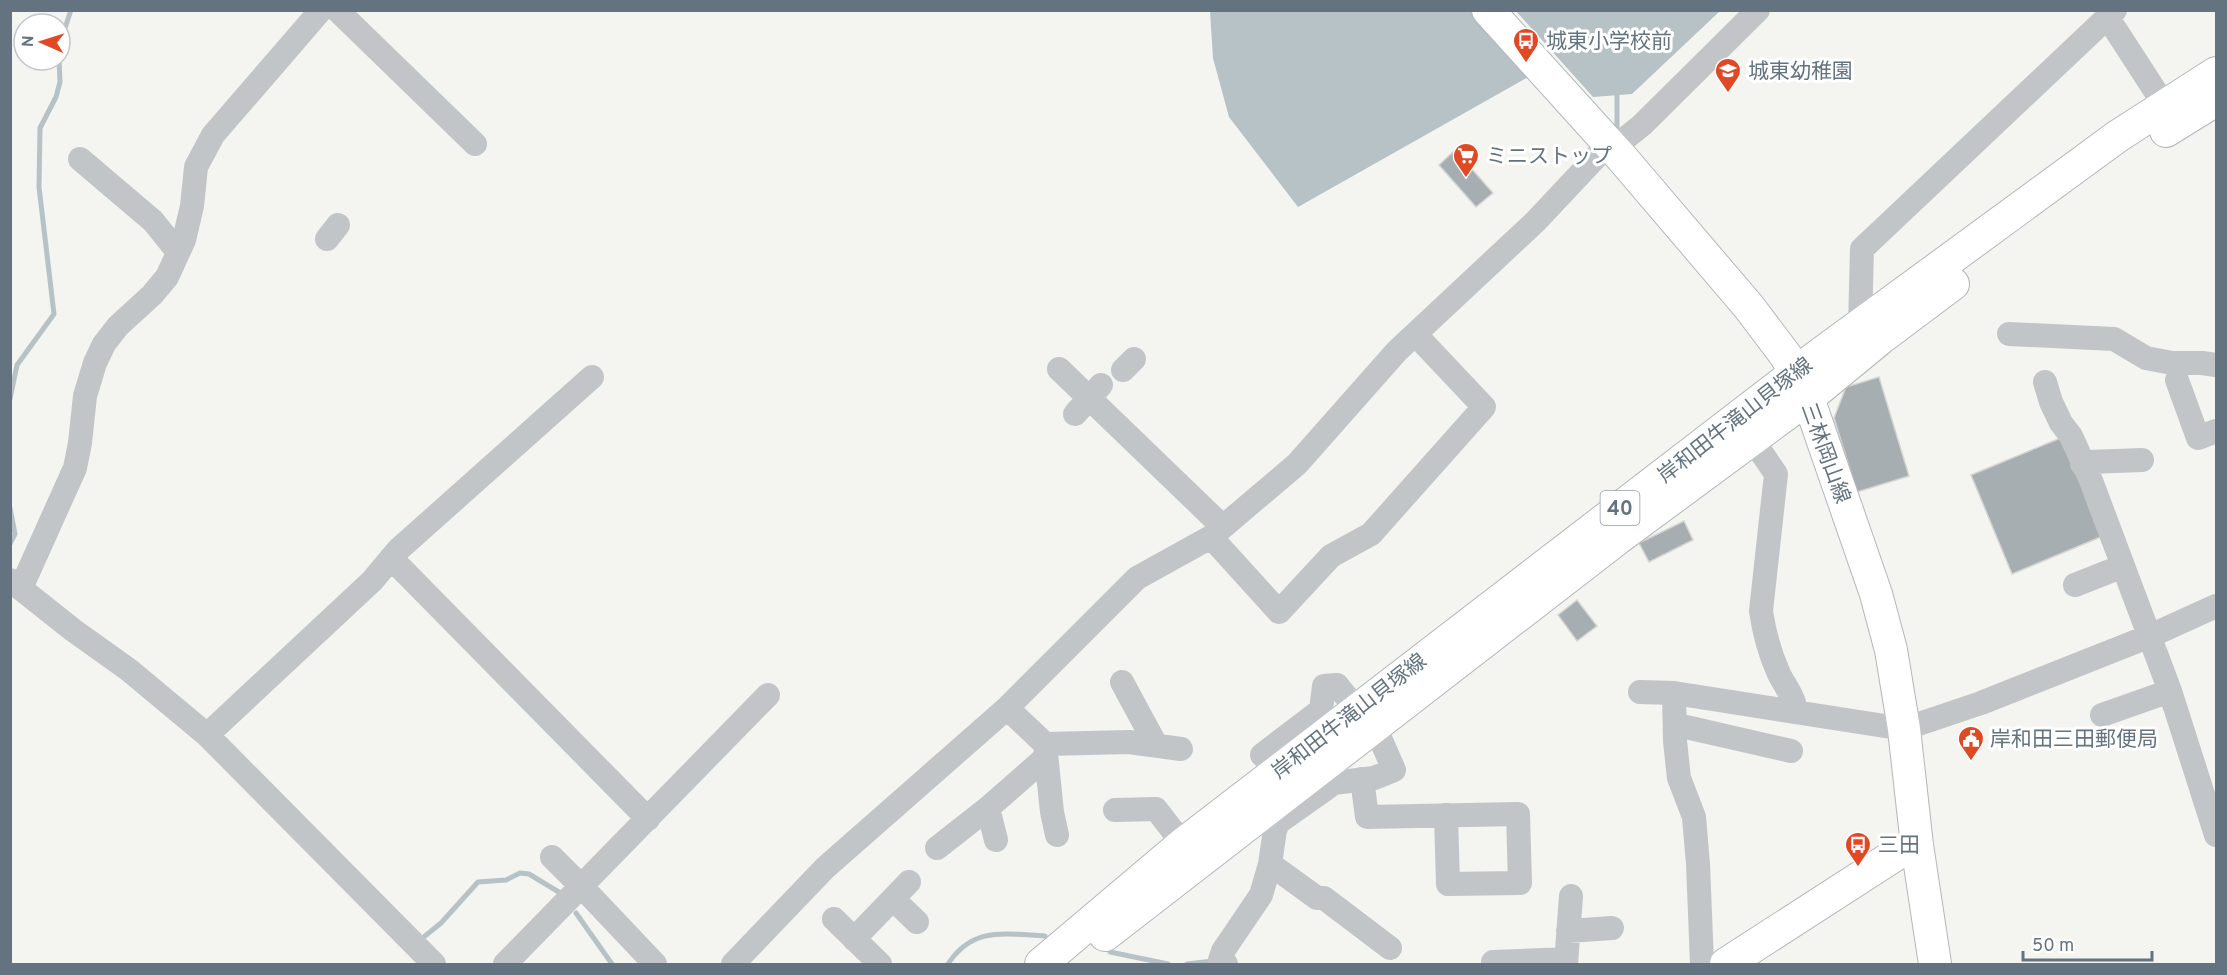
<svg xmlns="http://www.w3.org/2000/svg" width="2227" height="975" font-family="Overpass,'Noto Sans JP',sans-serif">
	<rect width="100%" height="100%" fill="#f4f4f0"/>
	<path fill="#b6c2c6" d="M1210,11h263l57,65 -232,131 -69,-90 -16,-59z
		M1516,11h204l-88,83 -39,3z"/>
	<g fill="none" stroke-linecap="round" stroke-linejoin="round">
		<path stroke="#b6c2c6" stroke-width="5" d="M60,43l11,-33
			M1617,95v32
			M10,399l7,-34 37,-51 -15,-127 1,-59 16,-31 4,-15 -1,-22
			M10,508l5,26 -5,10
			M576,913l36,51
			M425,936l16,-13 37,-41 28,-2 14,-7 9,1 33,20
			M1110,952l58,12
			M948,964c25,-38 57,-30 97,-28
			M1187,964l26,-3"/>
	</g>
	<path fill="#a6aeb2" stroke="#d5d5d3" stroke-width="1.5" d="M1455,150l38,43 -17,14 -37,-42z
		M1879,377l30,99 -52,16 -23,-74 12,-31z
		M2063,437l40,99 -91,38 -41,-99z
		M1684,521l9,19 -44,22 -10,-19z
		M1577,600l20,26 -20,15 -19,-26z"/>
	<g fill="none" stroke-linecap="round" stroke-linejoin="round">
		<defs>
			<path id="major" d="M1488,10l134,148 127,149 37,49 22,42 68,196 15,56 13,79 13,116 18,119
				M2166,131l50,-31
				M1105,935l512,-396 191,-141 73,-60 72,-54
				M1041,964l142,-120 632,-486 303,-222 98,-63
				M1726,964l175,-113 16,-6"/>
		</defs>
		<use href="#major" stroke="#b2b7ba" stroke-width="34"/>
		<path stroke="#c1c5c8" stroke-width="24" d="M337,10l138,134
			M2108,18l57,88
			M80,159l73,62 25,31
			M327,239l11,-14
			M1860,326l2,-77 253,-239
			M2009,334l105,5 32,19 26,5h30l14,2
			M1059,369l164,158
			M1123,370l11,-11
			M2177,380l21,58 18,-7
			M2045,382l6,20 10,21 10,13 19,42 80,213 46,144
			M1075,414l26,-29
			M1752,439l24,35 -15,137c3,21 9,43 18,63 6,12 16,24 17,38
			M2082,464l6,-2 54,-2
			M1211,537l68,75 52,-56 40,-22 113,-127 -68,-72
			M391,558l257,261
			M10,580l63,50 56,40 78,65 227,229
			M2075,585l48,-19
			M21,588l54,-120 5,-25 5,-47 10,-33 9,-19 14,-18 34,-31 15,-18 17,-37 8,-34 4,-39 17,-32 108,-125
			M1122,682l34,63
			M1640,692l34,1 230,36 77,-26 169,-67 66,-30
			M1674,693l1,48 4,37 15,39 4,47 4,100
			M1007,708l38,36 7,68 5,23
			M2102,715l68,-24
			M1675,726l11,1 105,24
			M207,735l165,-154 26,-31 194,-173
			M1045,744l84,-2 52,7
			M1262,755l59,-45 3,-24 13,-1 20,25
			M1362,779l5,38 151,-3 2,69 -72,1 -2,-69
			M988,808l8,32
			M1115,810l41,-1 27,35
			M937,848l51,-40 57,-50
			M552,857l30,30 73,77
			M1270,864l47,34h7l66,50
			M893,899l24,23
			M834,919l46,45
			M1568,931l44,-3
			M854,939l55,-57
			M505,964l263,-269
			M733,964l92,-96 182,-160 130,-130 74,-41 86,-73 100,-113 139,-130 62,-66 24,-14 20,-16 116,-115
			M1226,964l-6,-4 3,-9 38,-56 9,-31 5,-34 4,-8 55,-39 40,-5 20,-8 -14,-32 -9,-9
			M1493,964v-2l73,-3
			M1566,964l5,-68"/>
		<use href="#major" stroke="#fff" stroke-width="32"/>
	</g>
	<defs>
		<symbol id="bus-pin" viewBox="-11 -11 22 30"><path d="M0 17L-7.5 6A9.5 9.5 0 1 1 7.5 6Z" fill="#e04923" stroke="#fff"/><path d="M-5-6H5V4H4V6H2V4H-2V6H-4V4H-5ZM-3.5-4V0h7V-4ZM-3.5 1.2v1.5H-2V1.2ZM2 1.2v1.5H3.5V1.2Z" fill="#fff"/></symbol>
		<symbol id="school-pin" viewBox="-11 -11 22 30"><path d="M0 17L-7.5 6A9.5 9.5 0 1 1 7.5 6Z" fill="#e04923" stroke="#fff"/><path d="M0-5L7-2L0 1L-7-2ZM-4 1L0 2.5L4 1V4Q0 6-4 4Z" fill="#fff"/></symbol>
		<symbol id="supermarket-pin" viewBox="-11 -11 22 30"><path d="M0 17L-7.5 6A9.5 9.5 0 1 1 7.5 6Z" fill="#e04923" stroke="#fff"/><path d="M-6-5.5h2.5l.6 2H6L4.5 2H-2.5L-4.4-4H-6ZM-1.5 3.2a1.3 1.3 0 1 0 .1 0ZM3 3.2a1.3 1.3 0 1 0 .1 0Z" fill="#fff"/></symbol>
		<symbol id="civic-pin" viewBox="-11 -11 22 30"><path d="M0 17L-7.5 6A9.5 9.5 0 1 1 7.5 6Z" fill="#e04923" stroke="#fff"/><path d="M-.6-6.5H3V-4.5H.6V-3L4-1V1h2V6H-6V1h2V-1L-.6-3ZM-1.2 2.5V6h2.4V2.5Z" fill="#fff"/></symbol>
	</defs>
	<g fill-rule="evenodd">
		<use href="#bus-pin" x="1511" y="26" width="30" height="40"/>
		<use href="#school-pin" x="1713" y="56" width="30" height="40"/>
		<use href="#supermarket-pin" x="1451" y="141" width="30" height="40"/>
		<use href="#civic-pin" x="1956" y="724" width="30" height="40"/>
		<use href="#bus-pin" x="1843" y="830" width="30" height="40"/>
	</g>
	<g text-anchor="middle" stroke-width="6" stroke-linejoin="round" paint-order="stroke">
		<rect fill="#fff" stroke="#929ea6" stroke-width="1.5" x="1600.5" y="491" width="39" height="34" rx="4.5"/>
		<g font-size="20" font-weight="bold" fill="#637480">
			<text x="1620" y="515">40</text>
		</g>
		<g font-size="21" fill="#637480" stroke="#fff" text-anchor="start">
			<text x="1546" y="48">城東小学校前</text>
			<text x="1748" y="78">城東幼稚園</text>
			<text x="1486" y="163">ミニストップ</text>
			<text x="1990" y="746">岸和田三田郵便局</text>
			<text x="1878" y="852">三田</text>
		</g>
		<g font-size="21" fill="#637480" stroke="#fff">
			<text transform="translate(1735 420) rotate(-38)" y="7">岸和田牛滝山貝塚線</text>
			<text transform="translate(1826 453) rotate(70)" y="7">三林岡山線</text>
			<text transform="translate(1349 716) rotate(-38)" y="7">岸和田牛滝山貝塚線</text>
		</g>
	</g>
	<rect width="2227" height="975" fill="none" stroke="#637480" stroke-width="24"/>
	<g transform="translate(42 42) rotate(273)"><circle r="28" fill="#ffffff" stroke="#c1c7cc" stroke-width="1.5"/>
	<path d="M0-4.5L10 22L0 15L-10 22Z" fill="#e04923"/>
	<text y="-9" font-size="16" font-weight="bold" text-anchor="middle" fill="#637480">N</text>
	</g>
	<path d="M2023 951v9h129v-9" fill="none" stroke="#637480" stroke-width="3"/>
	<text x="2032" y="951" font-size="18" fill="#637480" stroke="#ffffff" stroke-width="4.5" paint-order="stroke">50 m</text>
</svg>
